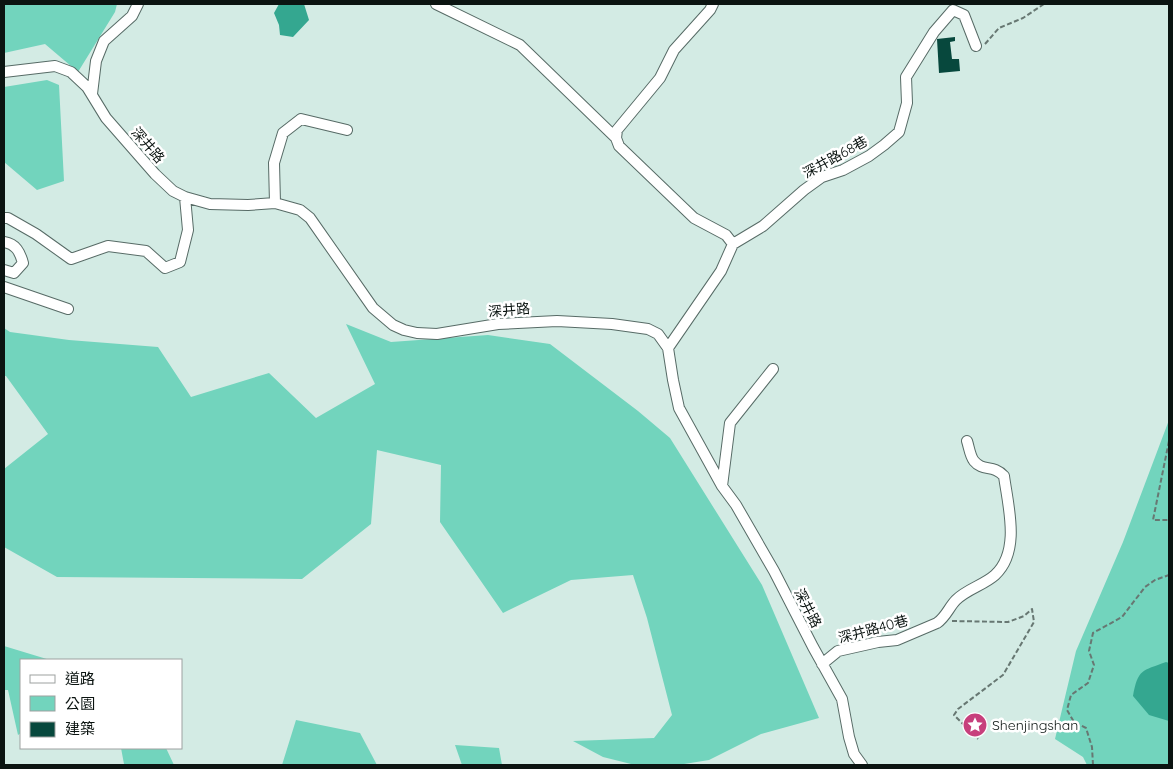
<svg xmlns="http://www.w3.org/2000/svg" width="1173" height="769" font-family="Quicksand,'Noto Sans TC',sans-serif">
	<rect width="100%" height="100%" fill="#d3ebe4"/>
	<path fill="#72d4bd" d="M4,4h113l-2,8 -37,60 -33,-28 -41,9z
		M47,80l12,5 5,96 -27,9 -33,-28v-75z
		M346,324l45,18 97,-7 62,9 88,67 32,27 92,147 57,133 -58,16 -52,26 -31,5h-43l-32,-8 -30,-16 81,-3 18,-23 -25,-97 -14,-43 -62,5 -68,33 -63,-91 1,-57 -64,-15 -6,74 -69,55 -245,-2 -53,-30v-78l44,-35 -42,-58h-2v-48l6,4 59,8 89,7 33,50 78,-24 47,45 59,-34z
		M1169,420v345h-82l-4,-8 -28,-18 21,-88 47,-109z
		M4,646l46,14h-29v73l-3,2 -10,-45h-4z
		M296,720l64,13 17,32h-95z
		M455,745l44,3 3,17h-40z
		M121,748h45l8,17h-54l4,-1z"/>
	<path fill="#34a790" d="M279,4h25l5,16 -16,17 -13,-2 -1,-10 -5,-12z
		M1166,662l3,1v58l-20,-6 -16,-19c5,-27 9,-25 33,-34z"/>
	<path fill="#07483d" d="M955,37v4l-5,1 2,17h7l1,12 -21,2 -2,-34z"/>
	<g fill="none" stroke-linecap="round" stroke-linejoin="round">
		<defs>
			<path id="minor" d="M436,4l84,41 96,93
				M713,4l-3,6 -36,40 -14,28 -43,52 -1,8 3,8 75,72 32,17 7,9
				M4,72l51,-6 16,6 16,15 19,31 49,56 18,17 12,6 25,7 38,1 27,-2 25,7 10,8 63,90 20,17 11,5 13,3 20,1 61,-10 59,-3 55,3 36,5 10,5 10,14 5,32 6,28 43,78 14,19 38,66 39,76 29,52 7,38 5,17 8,11
				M92,94l4,-33 8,-20 28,-25 6,-12
				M275,203l-1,-40 9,-30 18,-14 46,11
				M4,218h4l28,16 35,25 37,-13 38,5 19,17 15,-6 8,-32 -3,-33
				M4,242c12,2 16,10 19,21l-9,10 -10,-3
				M4,287l64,22
				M668,348l53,-77 12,-27 30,-18 41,-36 18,-13 21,-7 26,-14 15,-11 15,-13 8,-29 -1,-26 28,-45 19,-22 11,5 12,31
				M722,486l8,-63 43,-54
				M822,664l16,-13 40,-9 19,-2 40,-17c9,-6 12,-16 19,-23 11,-11 28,-15 39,-25 26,-24 13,-69 9,-99 -11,-12 -21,-4 -30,-15 -4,-5 -5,-14 -7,-20"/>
		</defs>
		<use href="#minor" stroke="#576b66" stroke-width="12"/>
		<path stroke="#677772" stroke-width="2" stroke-dasharray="5 2.5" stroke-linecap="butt" d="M985,44l14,-16 24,-10 21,-14
			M1169,441l-16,79h16
			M952,621l56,1 16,-6 8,-7 2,13 -31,53 -45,34 -4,6 24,24
			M1093,765l-1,-18 -6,-19 -12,-6 -7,-12 4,-15 17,-12 6,-18 -5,-14 4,-18 29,-16 23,-30 10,-7 14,-5"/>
		<use href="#minor" stroke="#fff" stroke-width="10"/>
	</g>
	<defs>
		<symbol id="sight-disc" viewBox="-11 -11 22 22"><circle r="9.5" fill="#c73f7c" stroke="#fff"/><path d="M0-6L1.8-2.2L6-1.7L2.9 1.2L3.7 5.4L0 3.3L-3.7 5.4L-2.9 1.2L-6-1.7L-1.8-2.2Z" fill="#fff"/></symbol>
	</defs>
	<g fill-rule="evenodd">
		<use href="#sight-disc" x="961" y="711" width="28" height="28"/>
	</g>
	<g text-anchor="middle" stroke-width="5" stroke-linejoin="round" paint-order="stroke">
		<g font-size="14" fill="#0b1411" stroke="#fff">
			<text transform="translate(148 145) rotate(49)" y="5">深井路</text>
			<text transform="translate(835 157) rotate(-29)" y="5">深井路68巷</text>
			<text transform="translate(509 310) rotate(-5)" y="5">深井路</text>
			<text transform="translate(808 608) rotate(63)" y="5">深井路</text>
			<text transform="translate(873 629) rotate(-15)" y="5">深井路40巷</text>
		</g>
		<g font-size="14" fill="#0b1411" stroke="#fff" text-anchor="start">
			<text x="992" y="730">Shenjingshan</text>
		</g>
	</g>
	<rect width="1173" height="769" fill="none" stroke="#0b1411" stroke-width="10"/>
	<rect x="20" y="659" width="162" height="90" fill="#ffffff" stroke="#9da1a0"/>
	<rect x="30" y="675" width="25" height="8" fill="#ffffff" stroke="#9da1a0"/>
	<text x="65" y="684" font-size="15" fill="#0b1411">道路</text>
	<rect x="30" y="696" width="25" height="15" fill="#72d4bd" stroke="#9da1a0"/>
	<text x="65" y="709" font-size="15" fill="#0b1411">公園</text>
	<rect x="30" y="722" width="25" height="15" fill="#07483d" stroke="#9da1a0"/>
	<text x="65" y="734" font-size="15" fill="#0b1411">建築</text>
</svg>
